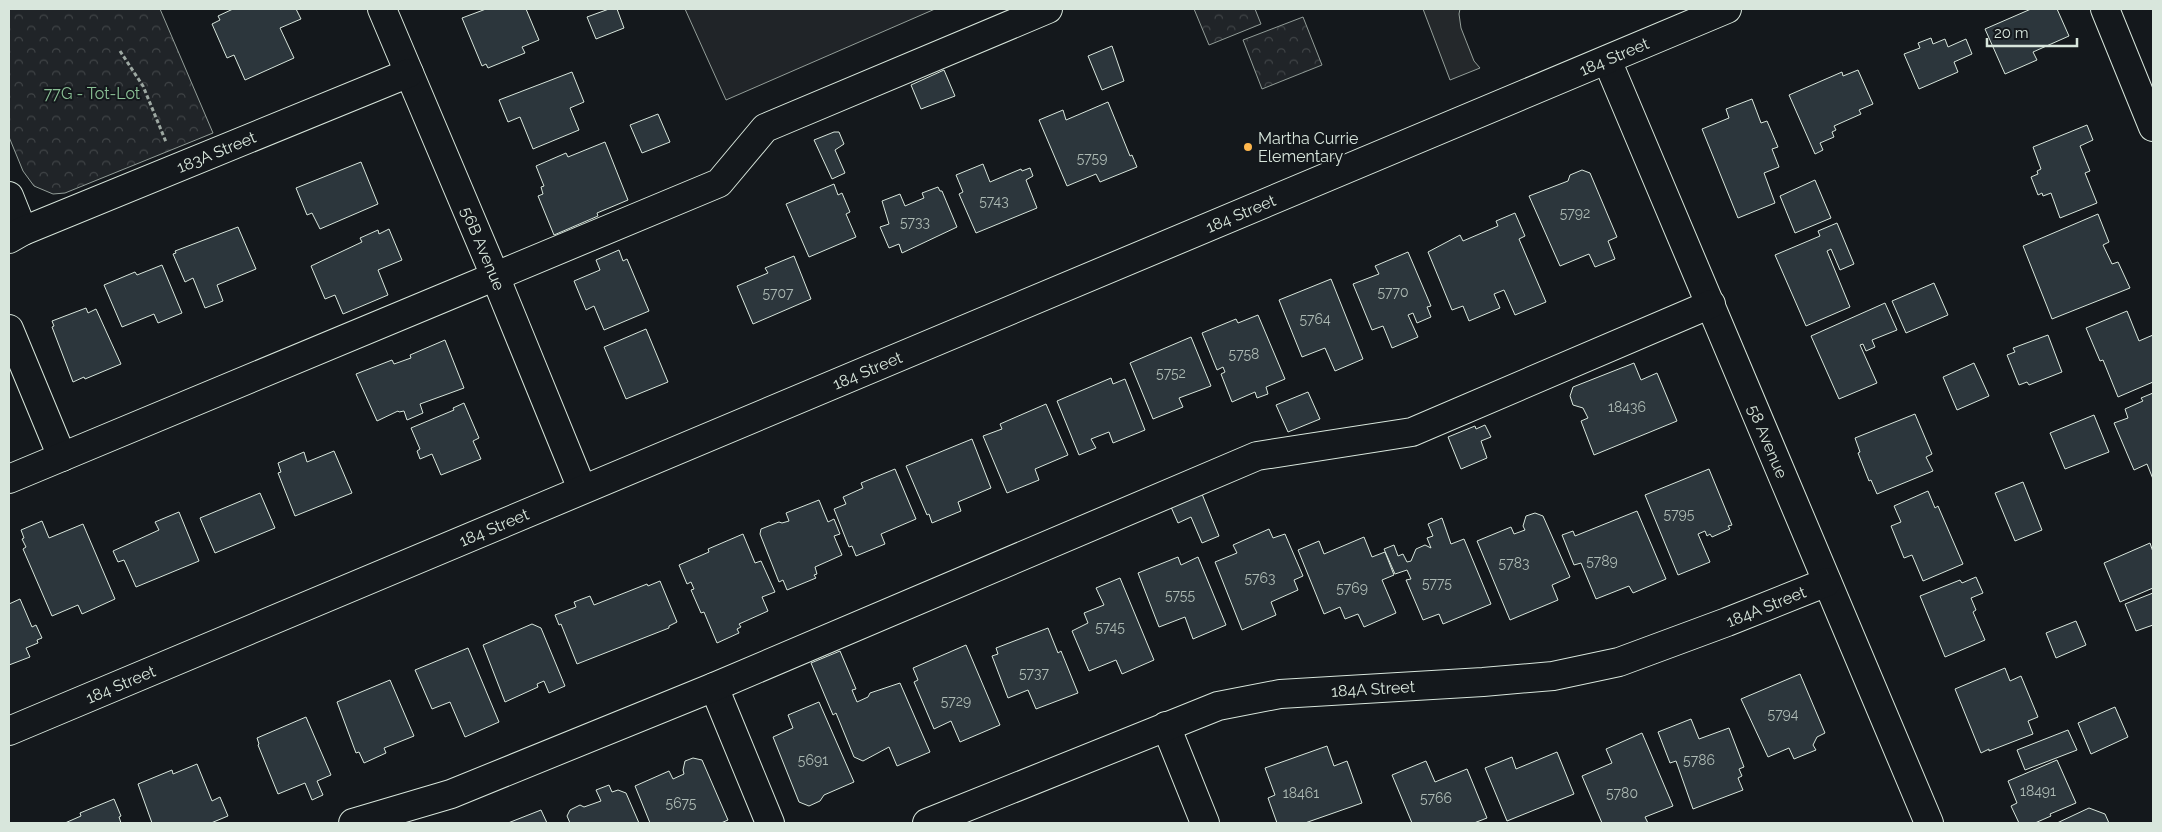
<svg xmlns="http://www.w3.org/2000/svg" width="2162" height="832" font-family="Raleway,sans-serif">
	<defs>
		<pattern id="park-crowns" width="20" height="18" patternUnits="userSpaceOnUse" patternTransform="scale(1.25)"><rect width="20" height="18" fill="#202428"/><path d="M2 6a3 3 0 1 1 6 0M12 15a3 3 0 1 1 6 0" fill="none" stroke="#404447"/></pattern>
	</defs>
	<rect width="100%" height="100%" fill="#14181c"/>
	<path fill="#202428" stroke="#939e99" d="M685,9h250l-209,91z"/>
	<path fill="url(#park-crowns)" stroke="#939e99" d="M9,9h151l53,124 -148,60 -12,1 -19,-8 -11,-15 -14,-34z
		M1194,9h61l6,15 -52,21z
		M1303,17l19,48 -60,24 -19,-49z"/>
	<path fill="#24282b" stroke="#939e99" d="M1423,9h37l-1,5 2,14 13,33 6,7 -30,12z"/>
	<path fill="#2c363c" stroke="#d8e6dc" d="M233,9h63l5,10 -21,9 14,30 -49,22 -11,-25 -7,3 -15,-34 8,-4 -2,-4z
		M486,9h40l13,31 -17,7 3,6 -37,15 -2,-4 -4,2 -20,-48z
		M609,9h8l7,19 -28,11 -9,-22z
		M2031,9h26l12,27 -36,16 4,8 -32,14 -20,-45z
		M1931,38l2,6 12,-5 3,8 18,-8 6,15 -18,8 4,10 -39,17 -15,-35 16,-6 -2,-5z
		M1112,46l12,35 -22,9 -14,-34z
		M944,70l11,26 -34,13 -10,-24z
		M1858,70l15,34 -14,6 2,4 -27,12 2,4 -4,2 2,5 -14,6 3,7 -8,4 -26,-59 53,-23 1,4z
		M572,72l12,30 -14,6 9,22 -46,19 -13,-32 -12,5 -9,-22z
		M1752,99l9,24 6,-2 11,26 -6,2 7,18 -15,6 11,30 -37,15 -36,-89 27,-11 -3,-9z
		M1108,102l22,54 2,-1 5,12 -37,15 -4,-8 -29,12 -28,-66 24,-10 3,10z
		M658,114l12,28 -28,11 -12,-28z
		M2087,125l6,15 -13,6 10,25 -5,2 12,30 -37,15 -9,-25 -8,3 -1,-3 -4,2 -7,-18 7,-3 -1,-3 4,-2 -8,-22z
		M834,132h5l5,12 -9,6 10,23 -13,6 -18,-39z
		M605,142l23,58 -31,13 1,3 -44,19 -16,-39 5,-2 -2,-7 3,-1 -8,-20 30,-13 2,4z
		M361,162l17,42 -58,25 -8,-16 -5,2 -11,-27z
		M983,164l7,18 31,-13 1,2 8,-3 3,8 -7,4 11,28 -61,25 -17,-39 4,-2 -7,-17z
		M1582,170l8,3 27,64 -9,4 7,18 -20,8 -6,-13 -29,12 -31,-70 39,-15 2,-6z
		M1815,180l16,38 -36,15 -15,-37z
		M834,184l4,11 4,-2 8,19 -4,2 10,23 -47,20 -23,-53z
		M938,187l2,4h2l15,36 -55,26 -3,-9 -10,4 -9,-21 9,-3 -7,-23 18,-7 5,12 19,-8 -2,-5z
		M1515,213l10,23 -6,3 27,63 -31,13 -11,-25 -10,4 6,14 -31,13 -6,-15 -11,4 -24,-58 32,-17 3,6 35,-15 -2,-5z
		M2098,214l11,28 -6,3 9,19 6,-2 12,26 -78,31 -29,-73z
		M1837,223l17,41 -14,6 -9,-21 -4,2 23,56 -44,19 -31,-71 45,-19 -2,-5z
		M238,227l18,42 -39,16 6,16 -18,7 -12,-30 -8,4 -12,-28 3,-1 -1,-2z
		M389,229l13,31 -24,10 10,25 -45,19 -8,-19 -10,4 -14,-33 51,-24 -2,-4 18,-8 1,4z
		M619,250l4,11 4,-2 22,52 -45,19 -10,-24 -8,4 -12,-29 26,-11 -4,-10z
		M1408,252l23,54 -4,1 4,10 -14,6 -4,-10 -5,2 10,22 -26,11 -9,-22 -11,4 -19,-46 26,-10 -4,-8z
		M794,256l17,43 -58,25 -16,-38 31,-13 -3,-5z
		M162,265l20,48 -24,10 -4,-9 -32,13 -18,-42 31,-13 2,3z
		M1331,279l32,80 -28,12 -10,-23 -23,9 -23,-57z
		M1934,283l14,32 -42,18 -14,-32z
		M1885,303l12,27 -25,10 3,7 -9,4 -3,-7 -3,1 17,38 -38,16 -28,-63z
		M86,308l2,5 8,-4 25,55 -36,15 -1,-2 -11,5 -21,-55 2,-1 -2,-5z
		M2127,311l12,30 14,-6v47l-35,15 -15,-37 -3,1 -14,-33z
		M1258,315l27,64 -19,8 2,7 -11,4 -2,-6 -23,10 -11,-28 4,-2 -2,-5 -6,3 -15,-37 34,-14 2,4z
		M646,329l22,53 -42,17 -22,-52z
		M2048,335l14,37 -33,13 -2,-3 -8,3 -12,-30 8,-3 -2,-4z
		M1191,337l20,49 -32,12 4,9 -30,12 -23,-56z
		M445,340l19,48 -44,16 3,9 -16,7 -3,-9 -5,1 -1,-1 -21,10 -21,-47 36,-14 2,4 17,-6 -1,-3z
		M1634,363l7,17 16,-7 20,48 -83,34 -13,-34 7,-3 -5,-10 -10,-3 -3,-9 3,-9z
		M1974,363l15,33 -32,14 -14,-33z
		M1111,378l2,6 12,-5 20,51 -32,13 -4,-11 -18,7 5,9 -17,7 -22,-54z
		M1308,392l12,27 -32,13 -12,-27z
		M2153,393v86l-6,-15 -13,6 -20,-47 14,-5 -3,-9 18,-8 -2,-3z
		M464,403l15,35 -6,3 8,18 -40,16 -9,-21 -12,5 -3,-8 3,-2 -9,-21 43,-18 -1,-2z
		M1046,404l22,51 -33,14 4,11 -32,13 -24,-57 19,-7 -2,-5z
		M1915,414l17,40 -6,3 7,14 -56,23 -6,-14 -2,1 -11,-28 2,-1 -5,-14z
		M2094,415l15,37 -44,17 -15,-36z
		M1485,425l6,12 -10,4 6,17 -26,11 -13,-32 27,-11 1,3z
		M972,439l19,49 -33,14 3,9 -29,12 -3,-9 -2,1 -21,-49z
		M334,451l18,42 -57,23 -17,-43 3,-1 -3,-9 26,-11 3,10z
		M895,469l21,50 -35,15 4,10 -29,12 -4,-10 -3,1 -15,-38 12,-5 -3,-7 20,-9 -2,-5z
		M1709,469l23,56 -4,1 2,3 -18,8 -2,-3 -3,2 -2,-5 -7,3 12,28 -32,13 -33,-80z
		M2023,482l19,48 -27,11 -20,-48z
		M1928,491l7,17 3,-2 25,58 -40,17 -11,-26 -8,3 -13,-32 10,-4 -7,-16z
		M260,493l15,35 -60,25 -15,-35z
		M1202,494l17,42 -17,7 -11,-26 -13,6 -7,-16z
		M819,500l9,22 6,-3 6,15 -6,2 8,19 -27,12 2,7 -3,1 2,3 -29,12 -4,-10 -4,2 -19,-48 1,-5 18,-7 3,1 7,-2 -3,-8z
		M1637,511l29,68 -33,14 -4,-7 -33,13 -15,-36 -7,2 -12,-30 11,-4 2,5z
		M179,512l20,49 -63,26 -12,-27 -6,2 -5,-11 46,-21 -4,-8z
		M1535,513l8,3 27,61 -18,8 6,15 -48,20 -33,-79 34,-14 3,7 11,-4 -2,-4 3,-10z
		M1442,518l9,26 13,-5 27,65 -48,20 -4,-10 -16,6 -17,-40 5,-1 -4,-9 -12,4 -11,-25 10,-4 4,11 5,-2 4,8 4,-1 5,-12 9,-4 6,3 -4,-10 6,-2 -5,-12z
		M42,521l7,17 34,-14 32,75 -33,15 -4,-9 -26,11 -29,-67 3,-2 -4,-8 2,-1 -3,-8z
		M1269,529l4,9 12,-4 18,42 -9,4 4,10 -27,12 5,13 -34,15 -27,-68 22,-9 -4,-8z
		M743,534l12,29 6,-2 14,31 -13,5 6,14 -29,13 2,3 -4,2 2,4 -22,10 -13,-31 -3,1 -10,-23 3,-1 -3,-7 -4,2 -8,-19 30,-13 -1,-3z
		M1364,537l8,20 13,-5 9,23 -12,5 14,33 -32,14 -6,-13 -13,5 -5,-12 -16,7 -26,-64 21,-9 5,13z
		M2150,543l3,9v36l-33,14 -16,-39z
		M1178,557l3,8 17,-8 28,68 -33,14 -8,-22 -26,10 -21,-54z
		M1976,577l7,16 -12,5 5,12 -3,2 12,28 -40,17 -25,-61 40,-16 2,3z
		M1120,578l34,82 -32,14 -6,-14 -27,11 -17,-40 16,-8 -4,-10 20,-8 -8,-17z
		M660,581l17,41 -8,4v2l-92,36 -16,-40 -2,1 -4,-10 21,-8 -2,-5 16,-6 4,9 53,-21 1,2z
		M2153,593v32l-17,6 -11,-27z
		M20,599l12,28 4,-2 6,13 -5,2 1,3 -12,5 4,9 -21,8v-61z
		M2076,621l10,24 -30,13 -10,-25z
		M532,624l9,4 24,58 -16,7 -5,-12 -7,3 1,3 -33,15 -22,-57z
		M1048,628l10,25 3,-2 17,42 -42,16 -8,-19 -20,8 -16,-42 6,-2 -2,-6z
		M966,645l34,80 -40,17 -9,-21 -17,8 -20,-47 4,-2 -5,-12z
		M468,648l31,74 -34,15 -15,-35 -18,7 -17,-39z
		M840,651l16,38 -4,1 5,12 11,-5 2,-4 30,-10 30,69 -33,14 -8,-19 -26,14 -9,-4 -18,-44 -3,2 -22,-52z
		M2005,668l5,13 11,-5 17,41 -10,4 5,13 -44,17v-2l-8,4 -26,-64z
		M1800,674l25,59 -8,4 -4,8 3,5 -22,9 -5,-11 -21,9 -27,-58z
		M390,680l24,56 -30,12 2,5 -22,10 -5,-11 -3,1 -19,-51z
		M819,702l35,80 -30,13 -4,6 -11,5 -10,-4 -26,-65 20,-9 -5,-13z
		M2115,707l13,30 -37,17 -13,-31z
		M306,717l25,58 -14,6 6,14 -11,5 -7,-17 -27,11 -20,-49 1,-1 -2,-6z
		M1691,719l8,20 30,-11 15,39 -5,2 3,7 -4,2 5,12 -50,19 -17,-48 -6,2 -12,-31z
		M2068,730l9,20 -52,20 -8,-20z
		M1642,733l31,73 -28,11 3,6h-46l-20,-47 30,-13 -6,-14z
		M1327,746l7,20 13,-5 15,42 -57,20h-28l-9,-25 7,-3 -10,-27z
		M1557,752l17,42 -67,27 -22,-53 27,-11 4,12z
		M693,758l9,2 26,60 -7,3h-71l-15,-37 34,-15 4,8 11,-5 -1,-4 2,-9z
		M2057,760l19,43 -26,11 1,2 -16,7h-16l-8,-17 6,-3 -9,-22z
		M1426,761l9,21 32,-13 20,49 -13,5h-62l-20,-48z
		M197,764l15,37 8,-4 8,19 -17,7h-59l-14,-39 34,-14 1,4z
		M609,785l3,7 6,-2 8,3 13,30h-69l-3,-7 3,-6 10,-5 4,2 17,-6 -5,-11z
		M114,799l7,17 -2,1 2,6h-56l16,-7 -1,-3z
		M2089,808l16,6 4,9h-52z
		M541,810l6,13h-39z"/>
	<g fill="none" stroke-linecap="round" stroke-linejoin="round">
		<defs>
			<g id="minor">
				<path id="s1" d="M382,9l113,267 87,213"/>
				<path d="M2105,9l48,118"/>
				<path id="s2" d="M1607,60l322,763"/>
				<path d="M9,196l14,35"/>
				<path id="s3" d="M9,239l14,-8 386,-158"/>
				<path d="M9,329l53,128"/>
				<path d="M9,479l710,-296 46,-55 283,-119"/>
				<path d="M714,687l56,136"/>
				<path d="M1166,726l39,97"/>
				<path d="M353,823l98,-29 263,-107 543,-231 155,-24 299,-128"/>
				<path id="s4" d="M927,823l291,-117 62,-12 203,-12 70,-6 66,-14 108,-40 100,-40"/>
			</g>
			<g id="major">
				<path id="s5" d="M9,731l1718,-722"/>
			</g>
		</defs>
		<use href="#minor" stroke="#d8e6dc" stroke-width="30"/>
		<use href="#major" stroke="#d8e6dc" stroke-width="30"/>
		<path stroke="#9da8a2" stroke-width="3" stroke-dasharray="4 2.5" stroke-linecap="butt" d="M120,51l23,35 23,56"/>
		<use href="#minor" stroke="#14181c" stroke-width="28"/>
		<use href="#major" stroke="#14181c" stroke-width="28"/>
	</g>
	<circle fill="#ffb74d" stroke="#14181c" stroke-width="2" cx="1248" cy="147" r="5"/>
	<g text-anchor="middle" stroke-width="4" stroke-linejoin="round" paint-order="stroke">
		<g font-size="14" fill="#adbab4">
			<text x="1092" y="163">5759</text>
			<text x="994" y="206">5743</text>
			<text x="1575" y="218">5792</text>
			<text x="915" y="227">5733</text>
			<text x="1393" y="297">5770</text>
			<text x="778" y="298">5707</text>
			<text x="1315" y="324">5764</text>
			<text x="1244" y="359">5758</text>
			<text x="1171" y="378">5752</text>
			<text x="1627" y="412">18436</text>
			<text x="1679" y="519">5795</text>
			<text x="1602" y="566">5789</text>
			<text x="1514" y="568">5783</text>
			<text x="1260" y="583">5763</text>
			<text x="1437" y="588">5775</text>
			<text x="1352" y="593">5769</text>
			<text x="1180" y="600">5755</text>
			<text x="1110" y="632">5745</text>
			<text x="1034" y="678">5737</text>
			<text x="956" y="706">5729</text>
			<text x="1783" y="719">5794</text>
			<text x="813" y="765">5691</text>
			<text x="1699" y="765">5786</text>
			<text x="2038" y="796">18491</text>
			<text x="1301" y="798">18461</text>
			<text x="1622" y="798">5780</text>
			<text x="1436" y="803">5766</text>
			<text x="681" y="808">5675</text>
		</g>
		<g font-size="16" fill="#d8e6dc" stroke="#14181c">
			<text dy="6" stroke="none"><textPath href="#s5" startOffset="1741">184 Street</textPath></text>
			<text dy="6" stroke="none"><textPath href="#s3" startOffset="225">183A Street</textPath></text>
			<text dy="6" stroke="none"><textPath href="#s5" startOffset="1336">184 Street</textPath></text>
			<text dy="6" stroke="none"><textPath href="#s1" startOffset="260">56B Avenue</textPath></text>
			<text dy="6" stroke="none"><textPath href="#s5" startOffset="931">184 Street</textPath></text>
			<text dy="6" stroke="none"><textPath href="#s2" startOffset="414">58 Avenue</textPath></text>
			<text dy="6" stroke="none"><textPath href="#s5" startOffset="526">184 Street</textPath></text>
			<text dy="6" stroke="none"><textPath href="#s4" startOffset="875">184A Street</textPath></text>
			<text dy="6" stroke="none"><textPath href="#s5" startOffset="121">184 Street</textPath></text>
			<text dy="6" stroke="none"><textPath href="#s4" startOffset="470">184A Street</textPath></text>
		</g>
		<g font-size="16" fill="#8ac095" stroke="#14181c">
			<text x="92" y="99">77G - Tot-Lot</text>
		</g>
		<g font-size="16" fill="#d8e6dc" stroke="#14181c" text-anchor="start">
			<text x="1258" y="144">Martha Currie<tspan x="1258" dy="18">Elementary</tspan></text>
		</g>
	</g>
	<rect width="2162" height="832" fill="none" stroke="#d8e6dc" stroke-width="20"/>
	<path d="M1987 38v8h90v-8" fill="none" stroke="#d8e6dc" stroke-width="2.5"/>
	<text x="1994" y="38" font-size="15" fill="#d8e6dc" stroke="#14181c" stroke-width="4" paint-order="stroke">20 m</text>
</svg>
